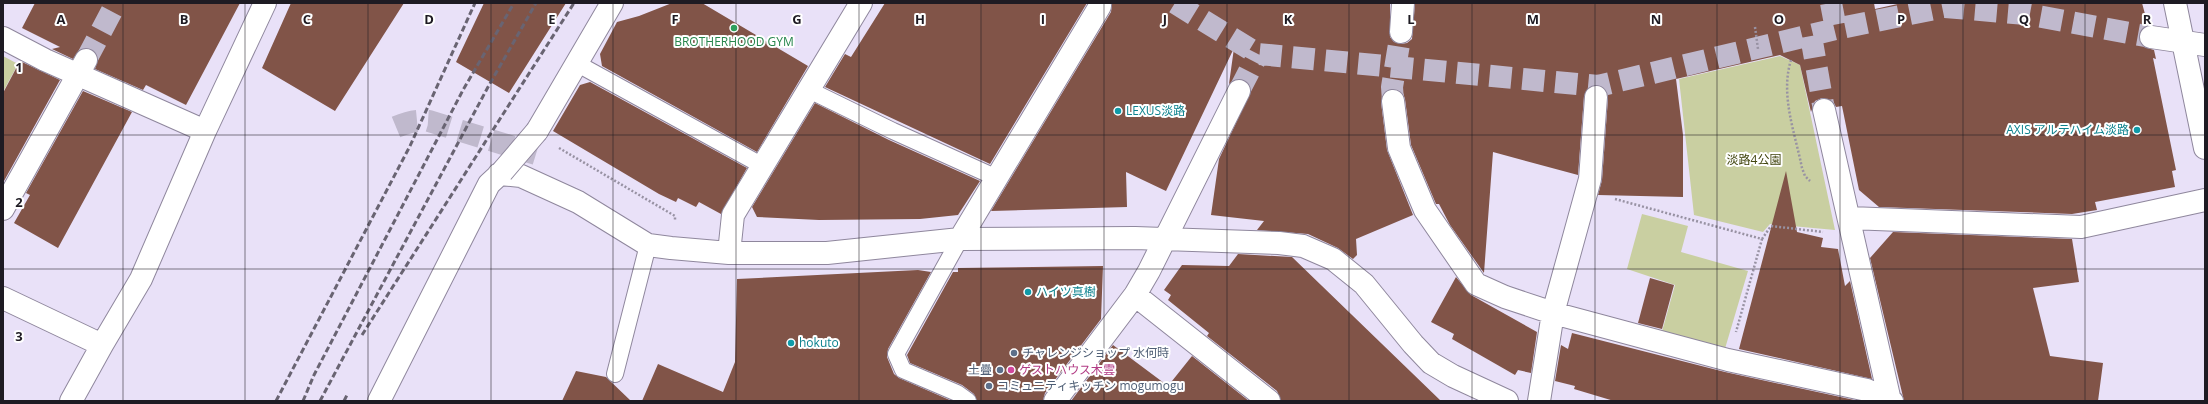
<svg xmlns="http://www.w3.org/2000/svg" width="2208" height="404" font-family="'Open Sans','Noto Sans JP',sans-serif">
	<rect width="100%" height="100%" fill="#e9e1f8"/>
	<path fill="#c9cfa1" d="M3,56l15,8 -15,28z
		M1780,56l20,9 35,165 -65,-6 -7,8 -69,-17 -15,-136z
		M1642,214l46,12 -7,26 67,19 -24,81 -63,-17 14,-50 -48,-16z"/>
	<path fill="#815448" d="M35,3h205l-54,102 -40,-20 -3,5 -48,-21 3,-10 -2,-6 -4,-4h-12l-7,10 -21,-10 8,-2 -38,-19z
		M291,3h113l-69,108 -73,-43z
		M484,3h82l-57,90 -53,-31z
		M672,3h30l106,63 -51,86 -155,-86 -2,-12 17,-32 22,-6z
		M885,3h202l-97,161 -165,-77 20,-33 6,3z
		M1112,3h278v34l4,5 7,2 6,-1 5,-4 3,-36h459l1,6 27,-6h240l6,22 -7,5 -2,11 5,6 10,3 2,9 -3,-1 23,112 -4,1 3,16 -80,15 2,8 -25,4 -193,-7 -20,-17 -17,-84 -6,1 -3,-6 -11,-3 -7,3 -4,11 -11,-47 -20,-10 -104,24 7,56v62l-85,-2 4,-15 6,-82 -1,-7 -10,-6 -7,1 -6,10 -6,79 -85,-23 -9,121 -34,-48 -11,-21h-3l-25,-59 -6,-46 -2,-6 -11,-4 -7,2 -4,11 6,48 26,65 -57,24 1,16 -4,4 -15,-11 -30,-14 -51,-4 7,-9 -53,-6 8,-56 32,-68 -1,-7 -6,-4 -6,-1 -9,5 5,-36 -68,143 -40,-19 1,35 -136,4 120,-199z
		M20,61l40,19 -56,101 -1,-88z
		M590,82l157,86 -26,46 -22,-12 -3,5 -18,-9 -2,4 -17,-8 -106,-63 27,-46z
		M83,91l49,21 -74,136 -44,-25 16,-28 -4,-2z
		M815,103l74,37 91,41 -22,34 -38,4 -101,1 -62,-3 -5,-10z
		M1786,171l11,61 26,6 -2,9 17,2 7,37 5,-5 22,98 -133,-30z
		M1893,232l179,7 7,43 -46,6 17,68 53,7 -5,38h-194l-34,-143z
		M1238,254l54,3 149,144h-160l-4,-10 -70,-55 2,-3 -41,-33 3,-5 -7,-5 18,-25 47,1z
		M1103,266l-2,53 -56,74 -2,8h-66l-3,-7 -12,-9 -52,-22 -3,-8 46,-83h5v-4z
		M918,270l13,2 -43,77 -1,8 7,17 5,4 53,23h-310l16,-37 65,28 12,-30 2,-83z
		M1456,277l15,18 66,37 -6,41 -13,-3 -3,5 -63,-36 2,-5 -23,-12z
		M1650,278l24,7 -12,44 -24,-6z
		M1572,333l153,39 134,29h-245l-40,-12 1,-3 -20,-5 6,-36 7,4z
		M1113,345l55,41 24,-30 57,45h-178z
		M576,371l30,6 25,24h-69z"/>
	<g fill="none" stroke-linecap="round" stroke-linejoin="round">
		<path stroke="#c0b9cd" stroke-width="22" stroke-dasharray="22 11" stroke-linecap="butt" d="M1175,3l83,51 340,32 238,-57 109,-22 81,7 125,23
			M1831,3l5,26
			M1811,36l13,74
			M86,60l30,-57
			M1239,91l19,-37
			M1393,101l-1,-14 9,-55
			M396,127c12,-5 20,-7 33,-6l107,33"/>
		<defs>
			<path id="lane" d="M576,63l187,103
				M809,90l84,41 104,47
				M960,239l-64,115 7,16 54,23 11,8
				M615,374l33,-129 -11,-5"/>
			<path id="street" d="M1401,32l2,-29
				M2151,37l54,8
				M3,38l42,22 160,71
				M1393,101l6,47 26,62 51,74 29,13 48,16 175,47 139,30 25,11
				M1824,110l66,291
				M537,131l75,-128
				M499,174l22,2 57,26 70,43 23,3 58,5h98l133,-14 175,-1 144,5 24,3 30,13 31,25 49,60 18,19 22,13 54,25
				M3,209l83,-149
				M1850,218l231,9 124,-27
				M960,239l140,-233
				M729,253l4,-38 128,-212
				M1135,295l134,106
				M3,298l99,47
				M71,401l31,-56 39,-66 64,-148 60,-128
				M379,401l110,-217 13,-12
				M1055,401l80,-106 14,-24 90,-180
				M1539,401l14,-88 37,-134 6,-82"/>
			<path id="secondary" d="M2175,3l30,145"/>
		</defs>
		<use href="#lane" stroke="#8f879d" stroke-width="18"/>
		<use href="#street" stroke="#8f879d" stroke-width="24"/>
		<use href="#secondary" stroke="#8f879d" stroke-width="24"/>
		<path stroke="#9892a3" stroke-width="2.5" stroke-dasharray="2 2" stroke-linecap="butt" d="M1755,27l3,22
			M1791,60c-11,35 4,73 11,108l3,8 5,5
			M559,148l116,68v4
			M1615,199l147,40 -26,93
			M1762,239l9,-13 52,6"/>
		<use href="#lane" stroke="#fff" stroke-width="16"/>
		<use href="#street" stroke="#fff" stroke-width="22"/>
		<use href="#secondary" stroke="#fff" stroke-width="22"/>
		<path stroke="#696472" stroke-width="3" stroke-dasharray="6 3" stroke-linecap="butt" d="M362,335l212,-332
			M276,401l134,-255 65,-143
			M303,401l11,-26 149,-285 51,-87
			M320,401l168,-314 48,-84
			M344,401l4,-8"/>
		<defs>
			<path id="street-bridge" d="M502,172l35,-41"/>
		</defs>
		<use href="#street-bridge" stroke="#8f879d" stroke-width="24" stroke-linecap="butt"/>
		<use href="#street-bridge" stroke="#fff" stroke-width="22"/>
	</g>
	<path fill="none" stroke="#1e1b23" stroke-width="1" stroke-opacity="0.55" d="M123,3v398M245,3v398M368,3v398M491,3v398M613,3v398M736,3v398M859,3v398M981,3v398M1104,3v398M1227,3v398M1349,3v398M1472,3v398M1595,3v398M1717,3v398M1840,3v398M1963,3v398M2085,3v398M3,135h2202M3,269h2202"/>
	<circle fill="#2e9e5b" stroke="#fff" stroke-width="1.5" cx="734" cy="28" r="4"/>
	<g fill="#0f9aa8" stroke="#fff" stroke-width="1.5">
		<circle cx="1118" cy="111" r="4"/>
		<circle cx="2137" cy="130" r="4"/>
		<circle cx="1028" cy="292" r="4"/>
		<circle cx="791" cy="343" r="4"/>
	</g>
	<g fill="#5c6f8a" stroke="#fff" stroke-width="1.5">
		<circle cx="1014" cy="353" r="4"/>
		<circle cx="1000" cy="370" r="4"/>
		<circle cx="989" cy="386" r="4"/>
	</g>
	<circle fill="#d1479c" stroke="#fff" stroke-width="1.5" cx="1011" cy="370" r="4"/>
	<g text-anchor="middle" stroke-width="4" stroke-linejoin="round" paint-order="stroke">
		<g font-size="12" fill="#27864d" stroke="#fff">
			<text x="734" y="46">BROTHERHOOD GYM</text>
		</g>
		<g font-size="12" fill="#0d838f" stroke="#fff" text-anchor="start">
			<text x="1126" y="115">LEXUS淡路</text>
			<text x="2129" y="134" text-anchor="end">AXIS アルテハイム淡路</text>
			<text x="1036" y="296">ハイツ真樹</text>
			<text x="799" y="347">hokuto</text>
		</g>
		<g font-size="12" fill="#41450e" stroke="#fff">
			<text x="1754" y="164">淡路4公園</text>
		</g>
		<g font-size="12" fill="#4e5e75" stroke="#fff" text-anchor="start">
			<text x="1022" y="357">チャレンジショップ 水何時</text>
			<text x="992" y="374" text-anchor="end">土疊</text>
			<text x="997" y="390">コミュニティキッチン mogumogu</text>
		</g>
		<g font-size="12" fill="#b23c85" stroke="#fff" text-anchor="start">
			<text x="1019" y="374">ゲストハウス木雲</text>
		</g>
	</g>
	<g font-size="13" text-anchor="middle" font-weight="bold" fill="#1e1b23" stroke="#fff" stroke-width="4" stroke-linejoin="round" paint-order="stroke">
		<text x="61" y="24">A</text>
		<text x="184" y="24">B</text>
		<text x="307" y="24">C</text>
		<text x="429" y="24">D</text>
		<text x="552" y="24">E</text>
		<text x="675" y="24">F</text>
		<text x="797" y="24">G</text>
		<text x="920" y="24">H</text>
		<text x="1043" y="24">I</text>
		<text x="1165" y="24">J</text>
		<text x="1288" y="24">K</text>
		<text x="1411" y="24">L</text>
		<text x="1533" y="24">M</text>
		<text x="1656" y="24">N</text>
		<text x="1779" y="24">O</text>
		<text x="1901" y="24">P</text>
		<text x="2024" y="24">Q</text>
		<text x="2147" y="24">R</text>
		<text x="19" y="72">1</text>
		<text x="19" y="207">2</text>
		<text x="19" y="341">3</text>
	</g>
	<rect width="2208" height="404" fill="none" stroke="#1e1b23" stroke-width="8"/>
</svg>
